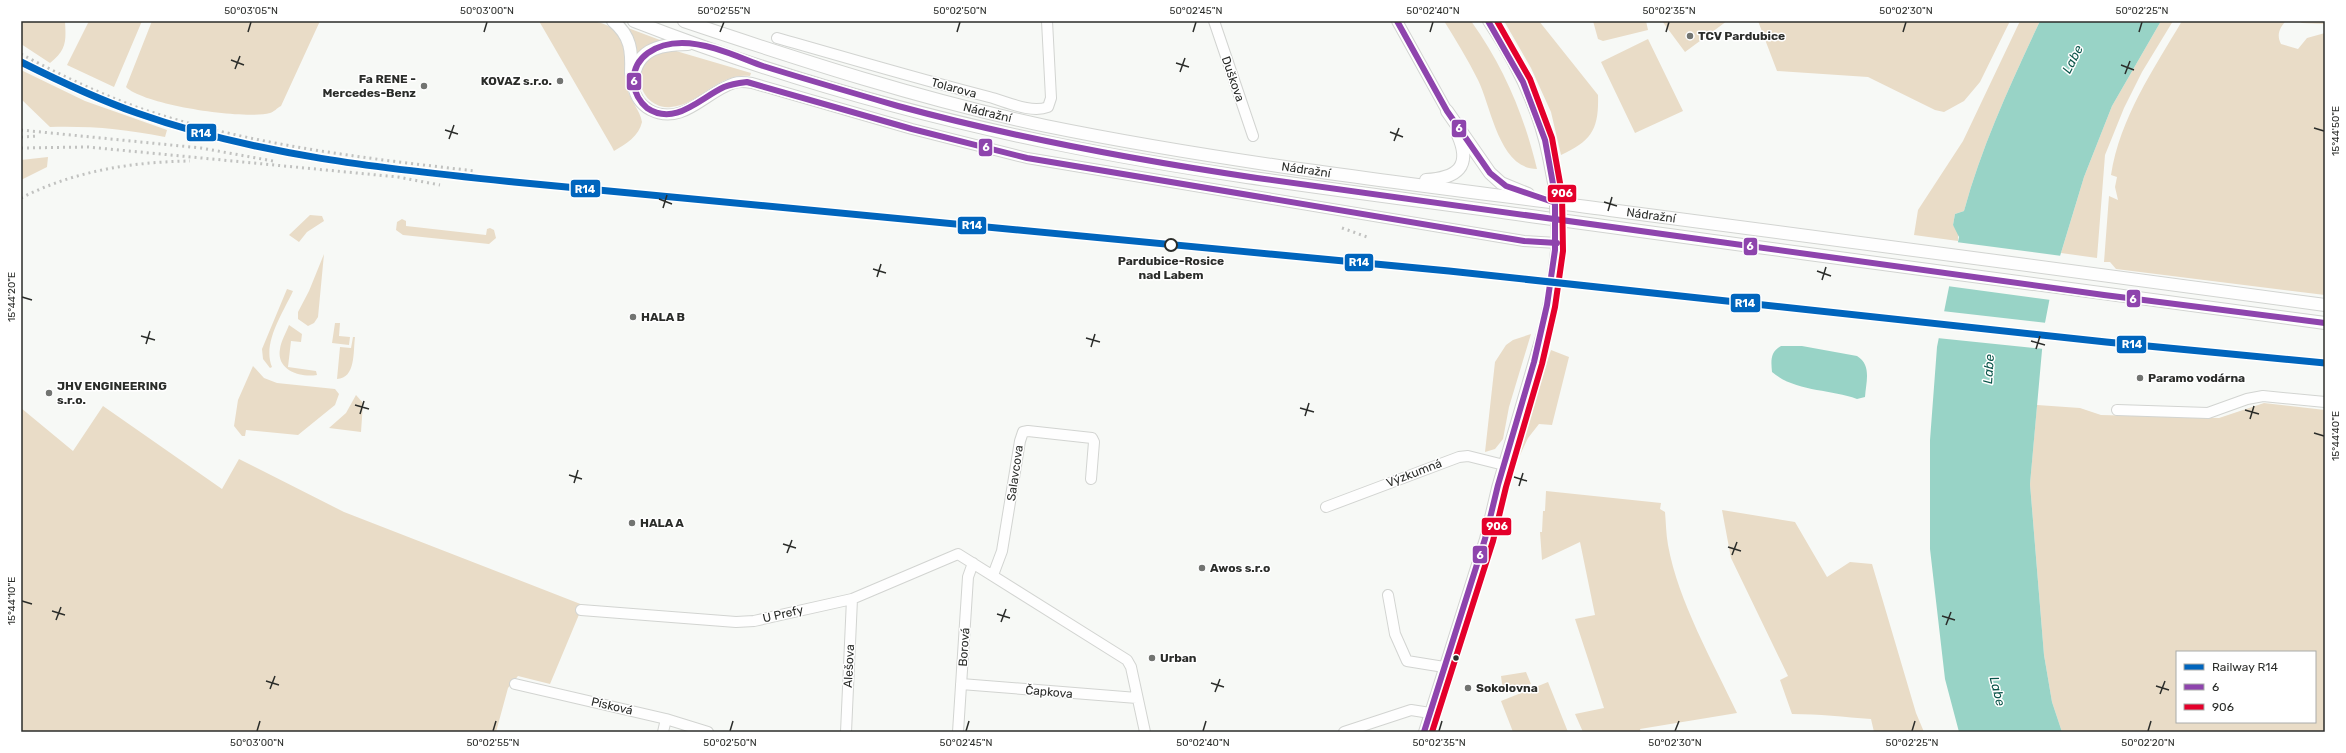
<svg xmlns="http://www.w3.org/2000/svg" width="2346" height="753" font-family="Rubik,sans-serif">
	<rect width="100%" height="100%" fill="#f7f9f6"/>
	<path fill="#e9dcc7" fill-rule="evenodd" d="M21,21h44c1,20 2,28 -15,42l-29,-19z
		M89,21h53l-28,66 -47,-22z
		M152,21h168l-39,85c-4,2 -7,6 -11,7 -26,7 -126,-8 -144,-26z
		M539,21c32,0 75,-10 89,28 3,9 -4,27 -1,39 3,12 13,22 15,34 -3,14 -16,22 -28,29l-2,-4z
		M1444,21h27c33,46 53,94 66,148 -38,0 -46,-63 -59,-89 -10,-20 -22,-40 -34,-59z
		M1504,21h35l59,74c1,34 -6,46 -37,60l-10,-43 -20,-44z
		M1593,21h53l2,9 -45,11 -5,-2z
		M1662,21h65l-42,31z
		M1758,21h252l-30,61 -16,19 -20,11 -9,-2 -67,-33 -91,-6z
		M2020,21h20c-29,62 -58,124 -76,190l-9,3 -2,11 5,7v9l-44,-6 4,-25 45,-69z
		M2161,21h12l-31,51 -18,36 -19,47 -8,103 -36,-5 23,-76 28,-71z
		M2182,21h104c-6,6 -10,14 -5,23l17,5 9,-11 18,-5v262l-209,-26 -6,-7h-6l5,-66 9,4 -3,-13 2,-10 -6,-2c9,-57 42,-105 71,-154z
		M2299,21h26v3l-23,-1z
		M628,28l32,12v1l-24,16z
		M1648,39l35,72 -48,22 -34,-71z
		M669,50l7,1 75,22 -1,3c-32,-4 -49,28 -79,31 -27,3 -41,-31 -22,-49 4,-4 14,-6 20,-8z
		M21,70l64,31 82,29 -2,7c-41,-8 -73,-11 -115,-10l-29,-28z
		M48,157l-1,10 -26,13v-20z
		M310,215l12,1 2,5 -17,11 -8,10 -10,-7z
		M402,219l4,2v5l80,9 1,-6 3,-1 4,2 2,8 -7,6 -86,-9 -7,-5 1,-8z
		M324,254l-6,63 -4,6 -6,3 -10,-7v-7l11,-21z
		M287,289l6,2c-10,22 -31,52 -21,76l-2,1 -7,-9 -1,-10z
		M335,323h5l-1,13 11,1 -1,8 -17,-2z
		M289,325l13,9 -1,8 -10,-1 -3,26 28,4 1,4c-17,3 -41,-5 -37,-26 1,-8 6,-16 9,-24z
		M1531,334l-22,73 -6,32 -8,10 -10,3 10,-90 11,-17 7,-5z
		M353,337h2c-2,15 1,41 -18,42l3,-32 11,1z
		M1551,350l18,7 -17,68 -13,-1 -11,14 -8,17 -3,-3z
		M253,366l11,12 13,5 58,6 4,5 -4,11 -37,30 -52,-5 -1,6h-3l-8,-10 4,-26z
		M356,395l7,8 -2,29 -32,-4 17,-15z
		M2264,403l61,7v322h-263l-10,-30 -8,-47 -14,-171 7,-79 43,3 21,7 118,3zM2177,652h138v70h-138z
		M103,406l119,83 17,-30 105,53 239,93 -33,79 -32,-8 -10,12 -12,44h-475v-324l52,43z
		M1546,491l115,12 -1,6 5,3c1,11 1,22 3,33 10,56 45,117 69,168l-97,16 1,3h-58l-8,-18 29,-6 -29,-89 20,-4 -15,-73 -38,18 -2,-28h2l1,-21h2z
		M1722,510l73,12 32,55 23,-15 22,2 44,149 8,19h-50l-3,-13c-27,-2 -52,-5 -79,-5l-12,-34 8,-4 -57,-118z
		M1526,672l5,12 -28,8 -2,-16z
		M1548,682l20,50h-55l-12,-31z"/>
	<path fill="#98d3c6" d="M2040,21h121l-49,85 -28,71 -30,99 -10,52 -14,156 14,171 8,47 10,30h-103l-14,-53 -15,-130v-109l7,-93 22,-110 -6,-12 2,-11 9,-3c18,-66 47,-128 76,-190z
		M1781,346h21l55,10c15,9 9,26 8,41l-8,2c-27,-10 -62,-7 -85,-27 -1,-11 -2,-20 9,-26z"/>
	<path fill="#f7f9f6" d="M1956,242l106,14 -11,44 -104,-14z
		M1942,311l105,12 -3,26 -107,-11z"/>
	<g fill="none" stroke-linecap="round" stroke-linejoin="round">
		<defs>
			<path id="minor" d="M1214,21l39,115
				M1397,21l50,90
				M1488,21c28,42 50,86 60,136
				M777,38c71,20 141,41 212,59 16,4 42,17 59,10l3,-9 -4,-77
				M633,86c2,10 8,19 17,24 33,17 55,-18 84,-27 6,-2 12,-1 18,0l160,46 115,29 497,83 33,2 -6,49 -7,35 -47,161 -12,51 -61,193
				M2117,410l91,3 39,-14 16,-3 62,6
				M1326,507l133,-50 9,-1 36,9
				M993,575l9,-24 18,-110 3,-9 5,-1 64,7 2,4 -3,37
				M1388,595l7,39 12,27 37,6
				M581,610l155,12 18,-1 98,-22 106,-45 169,106 4,7 14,65
				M515,684l151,35 42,13
				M961,684l176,14
				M663,732l3,-13
				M846,732l6,-133
				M958,732l10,-155 5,-14
				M1344,732l67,-22 19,3"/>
			<g id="major">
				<path d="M613,21c18,15 19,30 18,52"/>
				<path d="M634,21c136,53 280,94 423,123 161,33 325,51 488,74 260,35 520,72 780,105"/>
				<path id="s1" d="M684,21c119,40 239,79 362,105 186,38 376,59 564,84 238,31 477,63 715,95"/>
				<path d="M633,86c0,-36 25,-42 55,-42"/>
				<path d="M1447,111l43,62 11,10 27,11"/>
				<path d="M1426,180c31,-2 46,-13 32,-45"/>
			</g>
		</defs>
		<use href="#minor" stroke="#d2d4d1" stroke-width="12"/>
		<use href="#major" stroke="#d2d4d1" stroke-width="14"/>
		<use href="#minor" stroke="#fefefe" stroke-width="10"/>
		<use href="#major" stroke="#fefefe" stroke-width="12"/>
		<path stroke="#c1c2c0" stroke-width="3" stroke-dasharray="2 4" stroke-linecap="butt" d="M21,54c39,21 79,40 121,55 107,36 221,49 333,62
			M21,130l180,18 72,13
			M21,137l18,-1
			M21,148l67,-1 310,30 42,8
			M21,198c53,-27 110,-36 169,-37
			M1342,228l28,10
			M2245,355l80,10"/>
		<defs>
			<path id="minor-bridge" d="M1548,157l6,31 3,55"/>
		</defs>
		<use href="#minor-bridge" stroke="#d2d4d1" stroke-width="12" stroke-linecap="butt"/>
		<use href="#minor-bridge" stroke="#fefefe" stroke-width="10"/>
		<defs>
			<path id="bus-1" d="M1397,21l50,90 43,62 16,13 47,16
				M1557,243l-33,-2 -497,-83 -115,-29 -165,-47c-8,1 -16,2 -23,5 -24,11 -49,40 -77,21 -7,-6 -12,-14 -13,-24 -3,-28 24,-41 48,-41 27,0 56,14 81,23 45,14 90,27 135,40 118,32 238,54 359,72l847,117 221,28
				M1424,732l61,-193 13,-54 36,-123 13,-57 8,-55v-55l-10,-55 -22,-58 -35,-61"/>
			<path id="bus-2" d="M1432,732l61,-191 13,-54 36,-123 13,-57 8,-56 -1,-57 -10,-56 -22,-59 -33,-58"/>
		</defs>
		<use href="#bus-1" stroke="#fff" stroke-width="9"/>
		<use href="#bus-2" stroke="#fff" stroke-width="9"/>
		<use href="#bus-1" stroke="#8e44ad" stroke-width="6"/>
		<use href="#bus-2" stroke="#e4002b" stroke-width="6"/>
		<defs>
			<path id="rail-1" d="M21,62c38,19 76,37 116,51 121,43 251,56 377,69l935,89 657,71 219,21"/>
		</defs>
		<use href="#rail-1" stroke="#fff" stroke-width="10"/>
		<use href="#rail-1" stroke="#0065bd" stroke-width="7"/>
	</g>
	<path fill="none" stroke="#2b2d2a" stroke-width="1.5" d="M248,32l3,-10M484,32l3,-10M720,32l4,-10M957,32l3,-10M1193,32l3,-10M1430,32l3,-10M1666,32l3,-10M1903,32l3,-10M2139,32l3,-10M231,60l13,5M1176,63l13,4M2121,65l13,5M235,69l5,-13M1180,72l5,-14M2125,74l5,-13M2314,128l10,3M445,130l13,4M1390,132l13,5M449,139l5,-14M1394,141l5,-13M659,199l13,5M1604,202l13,4M663,208l4,-13M1608,211l4,-14M873,269l13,4M1817,271l14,5M877,277l4,-13M1822,280l4,-13M22,297l10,3M141,336l14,4M1086,338l14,4M2031,341l14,4M146,344l4,-13M1091,347l4,-13M2036,349l4,-13M355,405l14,4M1300,408l14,4M2245,410l14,4M360,414l4,-13M1305,416l4,-13M2250,419l4,-13M2314,433l10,3M569,475l13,4M1514,477l13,4M574,483l4,-13M1519,486l4,-13M783,544l13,4M1728,547l13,4M787,553l5,-13M1732,555l5,-13M22,601l10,3M52,611l13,4M997,614l13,4M1942,616l13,4M56,620l5,-13M1001,622l5,-13M1946,625l5,-13M266,681l13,4M1211,683l13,4M2156,686l13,4M270,689l5,-13M1215,692l5,-13M2160,694l5,-13M257,731l3,-10M493,731l3,-10M730,731l3,-10M966,731l3,-10M1203,731l3,-10M1439,731l3,-10M1675,731l4,-10M1912,731l3,-10M2148,731l3,-10"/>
	<g fill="#727471" stroke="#fff" stroke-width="1.5">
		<circle cx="1690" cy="36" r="4"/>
		<circle cx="560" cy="81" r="4"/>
		<circle cx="424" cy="86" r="4"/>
		<circle cx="633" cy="317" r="4"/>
		<circle cx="2140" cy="378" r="4"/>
		<circle cx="49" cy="393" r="4"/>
		<circle cx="632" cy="523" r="4"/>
		<circle cx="1202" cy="568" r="4"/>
		<circle cx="1152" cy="658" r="4"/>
		<circle cx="1468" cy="688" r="4"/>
	</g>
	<circle fill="#fff" stroke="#2b2d2a" stroke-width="2" cx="1171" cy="245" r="6"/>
	<circle fill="#2b2d2a" stroke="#fff" stroke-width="1.5" cx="1456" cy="658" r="3.5"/>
	<g text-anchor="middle" stroke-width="3" stroke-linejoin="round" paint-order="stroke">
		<g font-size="12" font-weight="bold" fill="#2b2d2a" stroke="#fff" text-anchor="start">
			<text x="1698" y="40">TCV Pardubice</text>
			<text x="416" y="83" text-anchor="end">Fa RENE -<tspan x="416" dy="14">Mercedes-Benz</tspan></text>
			<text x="552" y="85" text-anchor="end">KOVAZ s.r.o.</text>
			<text x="641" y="321">HALA B</text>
			<text x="2148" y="382">Paramo vodárna</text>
			<text x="57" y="390">JHV ENGINEERING<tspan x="57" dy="14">s.r.o.</tspan></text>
			<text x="640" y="527">HALA A</text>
			<text x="1210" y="572">Awos s.r.o</text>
			<text x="1160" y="662">Urban</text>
			<text x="1476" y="692">Sokolovna</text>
		</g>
		<g font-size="12" fill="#2b2d2a" stroke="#fff">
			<text transform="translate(1233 79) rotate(71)" y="4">Duškova</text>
			<text transform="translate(954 88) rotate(15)" y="4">Tolarova</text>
			<text dy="4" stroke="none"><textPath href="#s1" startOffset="317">Nádražní</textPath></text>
			<text dy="4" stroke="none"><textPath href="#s1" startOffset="641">Nádražní</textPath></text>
			<text dy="4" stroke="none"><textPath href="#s1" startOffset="989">Nádražní</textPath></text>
			<text transform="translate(1015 473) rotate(-82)" y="4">Salavcova</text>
			<text transform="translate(1414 473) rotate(-21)" y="4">Výzkumná</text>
			<text transform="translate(783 614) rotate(-13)" y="4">U Prefy</text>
			<text transform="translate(964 647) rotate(-86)" y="4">Borová</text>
			<text transform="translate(849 666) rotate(-87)" y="4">Alešova</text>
			<text transform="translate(1049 692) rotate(5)" y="4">Čapkova</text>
			<text transform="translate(612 706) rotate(13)" y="4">Písková</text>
		</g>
		<g font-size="12" font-weight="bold" fill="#2b2d2a" stroke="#fff">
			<text x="1171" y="265">Pardubice-Rosice<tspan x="1171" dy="14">nad Labem</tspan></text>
		</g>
		<g font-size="13" font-style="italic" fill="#0b554a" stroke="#fff">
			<text transform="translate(2072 59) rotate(-63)" y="5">Labe</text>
			<text transform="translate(1988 369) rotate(-86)" y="5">Labe</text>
			<text transform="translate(1998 691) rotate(76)" y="5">Labe</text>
		</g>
	</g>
	<g stroke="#fff" stroke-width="1.5">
		<rect x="626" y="72" width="16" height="19" rx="4" fill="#8e44ad"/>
		<rect x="1451" y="119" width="16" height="19" rx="4" fill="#8e44ad"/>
		<rect x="186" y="123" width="31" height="19" rx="4" fill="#0065bd"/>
		<rect x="978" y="138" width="15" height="19" rx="4" fill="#8e44ad"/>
		<rect x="570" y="179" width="31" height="19" rx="4" fill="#0065bd"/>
		<rect x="1547" y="184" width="30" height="19" rx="4" fill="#e4002b"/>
		<rect x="957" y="216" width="30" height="19" rx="4" fill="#0065bd"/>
		<rect x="1743" y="237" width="15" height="19" rx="4" fill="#8e44ad"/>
		<rect x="1344" y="253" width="30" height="19" rx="4" fill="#0065bd"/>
		<rect x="2126" y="289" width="15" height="19" rx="4" fill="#8e44ad"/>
		<rect x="1730" y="293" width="31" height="20" rx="4" fill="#0065bd"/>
		<rect x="2116" y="335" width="31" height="19" rx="4" fill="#0065bd"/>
		<rect x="1481" y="517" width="31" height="19" rx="4" fill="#e4002b"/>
		<rect x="1472" y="545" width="16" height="19" rx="4" fill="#8e44ad"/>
	</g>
	<g font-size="11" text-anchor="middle" font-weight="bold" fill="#fff">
		<text x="634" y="85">6</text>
		<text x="1459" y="132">6</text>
		<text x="201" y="137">R14</text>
		<text x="986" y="151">6</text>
		<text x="585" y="193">R14</text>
		<text x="1562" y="197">906</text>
		<text x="972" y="229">R14</text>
		<text x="1750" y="250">6</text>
		<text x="1359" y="266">R14</text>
		<text x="2133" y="303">6</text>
		<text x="1745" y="307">R14</text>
		<text x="2132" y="348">R14</text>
		<text x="1497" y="530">906</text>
		<text x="1480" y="559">6</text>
	</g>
	<rect width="2346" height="753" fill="none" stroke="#ffffff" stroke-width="44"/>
	<rect x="2176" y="651" width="140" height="72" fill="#ffffff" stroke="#aaabaa"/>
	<rect x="2184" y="664" width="20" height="6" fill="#0065bd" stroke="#aaabaa"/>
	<text x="2212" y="671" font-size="12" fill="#2b2d2a">Railway R14</text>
	<rect x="2184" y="684" width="20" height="6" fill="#8e44ad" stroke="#aaabaa"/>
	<text x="2212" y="691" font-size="12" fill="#2b2d2a">6</text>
	<rect x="2184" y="704" width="20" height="6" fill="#e4002b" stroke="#aaabaa"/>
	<text x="2212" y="711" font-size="12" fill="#2b2d2a">906</text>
	<rect x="22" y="22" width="2302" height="709" fill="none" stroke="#2b2d2a" stroke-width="1.5"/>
	<g font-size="10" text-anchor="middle" fill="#2b2d2a">
		<text x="251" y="14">50°03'05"N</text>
		<text x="487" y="14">50°03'00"N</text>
		<text x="724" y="14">50°02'55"N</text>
		<text x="960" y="14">50°02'50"N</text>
		<text x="1196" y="14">50°02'45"N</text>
		<text x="1433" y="14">50°02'40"N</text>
		<text x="1669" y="14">50°02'35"N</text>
		<text x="1906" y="14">50°02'30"N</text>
		<text x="2142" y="14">50°02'25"N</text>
		<text transform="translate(2335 131) rotate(-90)" y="4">15°44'50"E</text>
		<text transform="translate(11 297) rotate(-90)" y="4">15°44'20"E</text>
		<text transform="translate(2335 436) rotate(-90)" y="4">15°44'40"E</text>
		<text transform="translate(11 601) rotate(-90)" y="4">15°44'10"E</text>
		<text x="257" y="746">50°03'00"N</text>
		<text x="493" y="746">50°02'55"N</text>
		<text x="730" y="746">50°02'50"N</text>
		<text x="966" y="746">50°02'45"N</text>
		<text x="1203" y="746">50°02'40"N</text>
		<text x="1439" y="746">50°02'35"N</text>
		<text x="1675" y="746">50°02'30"N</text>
		<text x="1912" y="746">50°02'25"N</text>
		<text x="2148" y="746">50°02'20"N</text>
	</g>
</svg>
